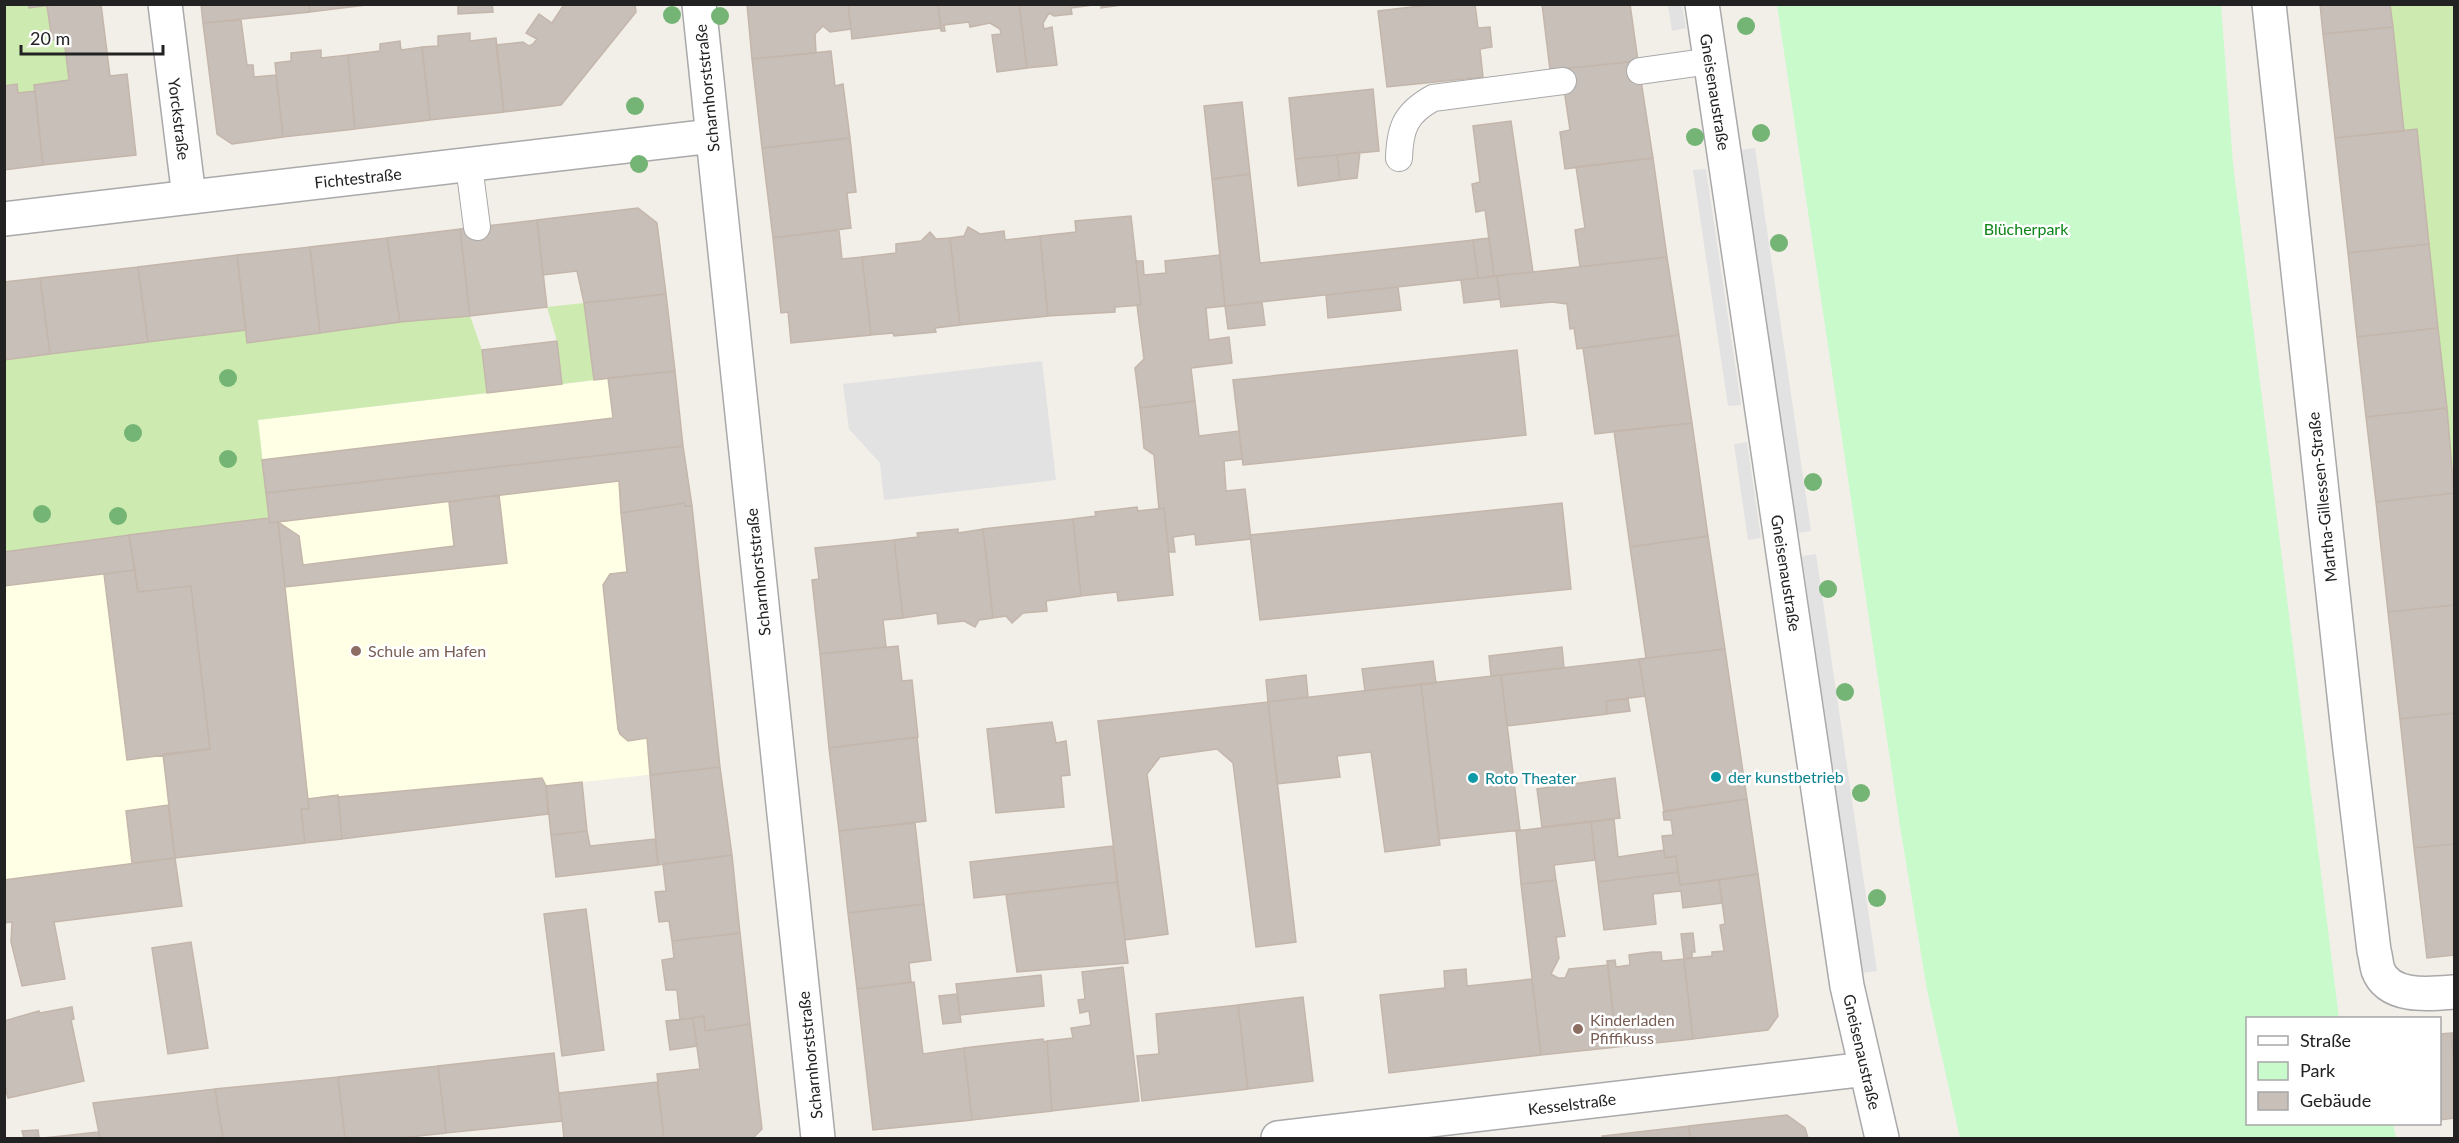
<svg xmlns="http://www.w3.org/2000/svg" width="2459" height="1143" font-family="Lato,sans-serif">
	<rect width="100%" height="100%" fill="#f2efe9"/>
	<path fill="#ffffe5" d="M675,371l45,396 -174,19 2,28 -373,44 -170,22 -1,-328 265,-34 -11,-98z"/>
	<path fill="#cdebb0" d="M4,5h25l1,3 17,-2 5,34 12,-1 5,41 -34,11 -17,2 -1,-9 -12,2z
		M2390,5h64v477l-37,-352 -13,1z
		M584,303l10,77 -32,4 -5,-43 -10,-34z
		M470,316l12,34 5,43 -229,27 11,98 -264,34 -1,-192 242,-30 2,13 152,-21z"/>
	<path fill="#c8facc" d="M1777,5h444l12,159 106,854h-91v106h145l3,14h-436l-33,-148 -27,-164z"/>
	<path fill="#e2e2e2" d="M1668,5h14l4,23 -14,3z
		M1755,148l56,383 -13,2 -57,-383z
		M1706,169l35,235v1l-13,1 -35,-236z
		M1042,361l14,119 -172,20 -4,-37 -31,-34 -6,-45z
		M1747,442l14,96 -13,2 -14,-96z
		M1816,554l61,417 -15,2 -60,-417z"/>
	<path fill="#c7bfb8" stroke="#c4b6ab" stroke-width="1.5" d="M29,4h29l-29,4z
		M58,4h43l9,72 17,-2 9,81 -93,10 -9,-80 35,-5 -5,-41 -12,1 -5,-34z
		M201,4h108l1,8 -107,11z
		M309,4h66l-65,8z
		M458,4h34l1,8 -35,2z
		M561,4h74l1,8 -75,93 -57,7 -8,-67 27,-3 6,4 4,-2 4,-5 -11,-6 13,-19 13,9 11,-17z
		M747,4h101l3,25 -21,3 -7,-6 -8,8 1,19 -64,6z
		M848,4h90l3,24 -89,11z
		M938,4h81l8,64 -30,4 -5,-37 9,-1 -1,-5 -10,-6 -20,4 -1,-5 -25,3 1,6h-4z
		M1019,4h81l-29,4 1,6 -18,2 -5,-3 -6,10 1,6 8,-2 5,38 -30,3z
		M1101,4h20v1l-20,3z
		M1437,4h38l3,24 12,-1 2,20 -12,2 3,28 -96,10 -9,-76z
		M1542,4h88l8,57 -88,9z
		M2320,4h70l3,23 -70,7z
		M241,20l6,45h6l1,12 22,-2 7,62 -51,7 -15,-10 -14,-111z
		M2393,27l11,104 -69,7 -12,-104z
		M470,33v8l26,-3 8,74 -74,8 -8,-73 16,-1v-10z
		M400,41l1,9 21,-3 8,73 -75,9 -7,-74 32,-4v-7z
		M321,50v8l27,-3 7,74 -72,8 -8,-74 16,-2v-8z
		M831,51l4,35 8,-2 7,54 -88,10 -10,-89z
		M1638,61l15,97 -88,11 -5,-37 10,-2 -9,-61z
		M17,84l1,9 17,-2 8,74 -39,5v-84z
		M1373,89l6,62 -84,8 -6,-61z
		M1242,102l8,72 -38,5 -8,-73z
		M1511,121l22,151 -39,4 -9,-66 -9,2 -4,-28 8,-2 -7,-56z
		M2417,129l12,115 -81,9 -13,-115z
		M850,138l6,54 -9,1 4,35 -78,10 -11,-90z
		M1360,152l-3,26 -17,2 -3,-25z
		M1337,155l3,25 -42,6 -3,-27z
		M1653,158l14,99 -87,10 -5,-37 10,-2 -9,-61z
		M1250,174l10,89 213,-23 5,38 -253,28 -13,-127z
		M638,208l19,15 9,71 -82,9 -7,-32 -34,4 -6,-55z
		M1131,216l10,89 -26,2v5l-67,4 -8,-80 36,-4 -1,-11z
		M537,220l10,87 -77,9 -10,-87z
		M968,227l12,7 24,-3 1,9 35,-4 8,80 -88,9 -10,-87 14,-2z
		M460,229l10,87 -70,6 -13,-84z
		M839,230l3,29 20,-2 9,78 -80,8 -3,-31 -7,1 -8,-75z
		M930,232l6,7 14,-1 10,87 -25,3 1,4 -42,4 -1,-3 -22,2 -9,-78 34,-4v-9l25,-3z
		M387,238l13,84 -80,11 -10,-86z
		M1489,238l5,38 -16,2 -5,-38z
		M2429,244l9,84 -81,9 -9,-84z
		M310,247l10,86 -73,10 -10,-88z
		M237,255l9,75 -98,12 -10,-75z
		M1220,255l5,51 -19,2 3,32 20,-3 3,26 -41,5 4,33 -55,7 -5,-40 9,-9 -7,-54h4l-5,-44h7l1,14 22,-2 -1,-12z
		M1667,257l12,78 -102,14 -3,-21 -4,1 -3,-25 -15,-2 -51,5 -4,-31z
		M138,267l10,75 -98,12 -10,-76z
		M1497,276l3,23 -36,4 -3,-23z
		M40,278l10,76 -46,6v-78z
		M1398,287l3,23 -73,8 -2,-23z
		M666,294l9,77 -81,9 -10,-77z
		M1262,302l3,23 -37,4 -3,-23z
		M2438,328l9,80 -81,9 -9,-80z
		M1679,335l13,88 -97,11 -12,-86z
		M557,341l5,43 -75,9 -5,-43z
		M1517,350l9,85 -283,30 -10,-85z
		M675,371l8,75 -417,47 -4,-33 351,-42 -5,-40z
		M1195,401l4,35 40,-5 3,28 -18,2 2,30 19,-2 6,50 -55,6 -1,-11 -22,3 2,15h-6l-5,-44 -5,1 -5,-54 -10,-7 -4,-40z
		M2447,408l7,85 -78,9 -10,-85z
		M1692,423l16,113 -78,11 -16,-116z
		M683,446l9,60h-7l-1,-3 -63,10 -2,-32 -341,41 -8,1 -1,-5 -3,-25z
		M2454,493v112l-66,7 -12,-110z
		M499,495l8,68 -222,24 -7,-65 21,14 4,29 151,-19 -5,-44z
		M684,503l1,3h7l28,261 -70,8 -3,-37 -19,3 -8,-7 -2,-5 -15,-144 7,-11 17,-2 -6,-59z
		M1562,503l9,86 -311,31 -10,-85z
		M1137,507l1,4 26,-3 9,87 -55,6 -1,-9 -36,4 -8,-77 23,-3 -1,-4z
		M269,518l1,5 8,-1 31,287h-8l4,34 -130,15 -12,-104 47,-5 -19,-163 -53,6 -9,-57z
		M1073,519l8,77 -35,5 1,10 -24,2 -11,10 -6,-7 -13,2 -10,-89z
		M958,529v4l25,-4 10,89 -14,2 -4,7 -11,-6 -26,3 -1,-11 -34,5 -9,-78 24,-3 -1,-4z
		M129,535l6,35 -131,16v-34z
		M1708,536l17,113 -79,9 -16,-111z
		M894,540l9,78 -20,2 3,27 -66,7 -8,-74 7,-1 -4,-31z
		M135,570l3,22 53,-6 19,163 -83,11 -23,-186z
		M2454,605v108l-54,6 -12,-107z
		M898,646l4,35 10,-1 6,57 -89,11 -9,-94z
		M1562,647l2,21 -73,8 -2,-20z
		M1725,649l22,150 -83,12 -25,-152z
		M1639,659l6,37 -39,5 1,13 -100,12 -6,-51z
		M1433,661l3,22 -71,8 -3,-22z
		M1306,675l2,22 -40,5 -2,-22z
		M1501,675l19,155 -81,9 -18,-155z
		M1421,684l19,161 -55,7 -14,-100 -34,4 3,21 -63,7 -9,-82z
		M1628,699l2,12 -23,3 -1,-13z
		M1268,702l28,240 -40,5 -23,-184 -16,-14 -57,8 -13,17 21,160 -43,6 -27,-219z
		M2454,713v131l-40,4 -14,-129z
		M1052,722l4,21 10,-2 4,34 -9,1 3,31 -68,6 -9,-84z
		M917,737l9,84 -87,10 -10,-83z
		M720,767l12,88 -74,10 -8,-90z
		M542,778l4,8 2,28 -206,25 -4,-42z
		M1615,778l5,40 -78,9 -5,-38z
		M582,782l5,49 -36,4 -5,-49z
		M338,795l4,44 -37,4 -4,-34h8l-1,-10z
		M1747,799l11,75 -78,11 -4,-29 -11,2 -3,-22 11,-1 -2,-15h-7l-1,-8z
		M168,805l7,53 -43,5 -6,-52z
		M1614,819l4,38 46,-7 1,8 11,-2 2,16 -80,10 -7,-60z
		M1591,822l4,38 -41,5 2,15 -35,4 -5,-53z
		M915,823l9,81 -76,9 -9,-82z
		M587,831l3,15 65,-7 3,26 -102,12 -5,-42z
		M2454,844v111l-27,3 -13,-110z
		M1113,846l4,36 -143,16 -4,-36z
		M732,855l8,78 -68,8 -3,-20 -10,1 -4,-30 11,-1 -3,-27z
		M175,858l7,48 -128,16 11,57 -43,7 -11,-44 1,-20 -8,1v-43z
		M1678,872l2,13 39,-5 3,23 -39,5 -2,-17 -28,3 3,30 -52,6 -6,-48z
		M1758,874l20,142 -10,14 -75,9 -9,-80 28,-3v-4l12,-1 -4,-26 5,-1 -6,-44z
		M1556,880l9,56 -9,1 3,21 -8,16 7,4h7l4,-9 39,-4 9,82 -76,8 -20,-171z
		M1117,882l11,81 -111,9 -11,-77z
		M924,904l7,56 -22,3 2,19 -54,7 -9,-76z
		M586,909l18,141 -42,6 -18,-142z
		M740,933l10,91 -45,7 -1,-15 -24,4 -3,-30h-11l-4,-30 12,-2 -2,-17z
		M1693,933l2,19h-3v6l-8,1 -3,-25z
		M191,942l17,106 -40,6 -16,-106z
		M1652,952h9l1,9 22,-2 9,80 -76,8 -10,-86 8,-1 1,7 14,-2 -1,-10z
		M1123,967l16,134 -87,10 -5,-70 26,-3 -2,-10 20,-3 -2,-14 -9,2 -2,-13 7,-1 -3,-27z
		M1466,969l1,17 65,-7 9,76 -152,18 -9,-78 65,-7 -1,-17z
		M1041,975l3,31 -84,9 -4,-31z
		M914,982l9,72 41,-6 8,72 -99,10 -16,-141z
		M957,994l4,28 -18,2 -4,-28z
		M1303,997l10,84 -65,8 -10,-84z
		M1238,1005l10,84 -106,12 -5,-45 22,-2 -3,-40z
		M72,1007l2,12 -3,1 13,61 -76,17 -4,-16v-61l35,-10 1,2z
		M704,1016l1,15 45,-7 12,105 -9,9h-89l-7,-64 43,-5 -7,-51z
		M693,1018l4,28 -27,4 -4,-29z
		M2451,1033h3v33z
		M2451,1033l3,33v52l-14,2v-86z
		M1043,1039l1,3 3,-1 5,70 -80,9 -8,-72z
		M554,1053l8,68 -116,12 -8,-67z
		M438,1066l8,67 -46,5h-55l-7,-61z
		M338,1077l7,61h-122l-8,-49z
		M657,1082l7,56h-100l-5,-45z
		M215,1089l8,49h-123l-7,-35z
		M1787,1115l18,13 3,10h-118l-1,-12z
		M1689,1126l1,12h-87l-1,-2z
		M38,1130l1,8h-15l-2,-7z
		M98,1132l2,6h-57z"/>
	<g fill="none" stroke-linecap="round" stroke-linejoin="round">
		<defs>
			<path id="service" d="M1640,71l71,-10
				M1399,158c1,-31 7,-45 34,-60l130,-17
				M469,166l8,61"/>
			<path id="minor" d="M165,4l24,193
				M699,4l119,1134
				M1702,4l145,982 35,152
				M2269,4l80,737 25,210c2,6 2,13 4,19 11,29 52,24 76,22
				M4,219l708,-83
				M1278,1138l588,-69"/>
		</defs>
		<use href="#service" stroke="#a9a9a9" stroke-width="28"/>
		<use href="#minor" stroke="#a9a9a9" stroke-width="36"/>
		<use href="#service" stroke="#fff" stroke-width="26"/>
		<use href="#minor" stroke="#fff" stroke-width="33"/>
	</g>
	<g fill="#74b475">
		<circle cx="672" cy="15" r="9"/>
		<circle cx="720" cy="16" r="9"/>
		<circle cx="1746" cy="26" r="9"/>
		<circle cx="635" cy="106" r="9"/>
		<circle cx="1761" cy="133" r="9"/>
		<circle cx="1695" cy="137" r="9"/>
		<circle cx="639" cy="164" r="9"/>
		<circle cx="1779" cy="243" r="9"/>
		<circle cx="228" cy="378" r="9"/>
		<circle cx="133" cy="433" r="9"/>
		<circle cx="228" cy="459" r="9"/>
		<circle cx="1813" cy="482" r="9"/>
		<circle cx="42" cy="514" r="9"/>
		<circle cx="118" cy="516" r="9"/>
		<circle cx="1828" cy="589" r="9"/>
		<circle cx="1845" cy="692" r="9"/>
		<circle cx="1861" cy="793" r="9"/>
		<circle cx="1877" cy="898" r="9"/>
	</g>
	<g fill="#8d6e63" stroke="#fff" stroke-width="2">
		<circle cx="356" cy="651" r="6"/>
		<circle cx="1578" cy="1029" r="6"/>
	</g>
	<g fill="#0f9aa8" stroke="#fff" stroke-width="2">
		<circle cx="1716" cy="777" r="6"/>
		<circle cx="1473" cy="778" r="6"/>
	</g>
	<g text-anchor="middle" stroke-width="5" stroke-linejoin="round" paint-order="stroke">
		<g font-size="16" fill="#222" stroke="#fff">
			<text transform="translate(707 88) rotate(-96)" y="6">Scharnhorststraße</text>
			<text transform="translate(1715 92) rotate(81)" y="6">Gneisenaustraße</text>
			<text transform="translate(179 119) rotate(83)" y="6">Yorckstraße</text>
			<text transform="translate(358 178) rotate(-6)" y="6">Fichtestraße</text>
			<text transform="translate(2322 497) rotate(-96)" y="6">Martha-Gillessen-Straße</text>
			<text transform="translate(758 572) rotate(-96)" y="6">Scharnhorststraße</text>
			<text transform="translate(1786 573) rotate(81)" y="6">Gneisenaustraße</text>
			<text transform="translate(1862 1052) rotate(77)" y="6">Gneisenaustraße</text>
			<text transform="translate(810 1055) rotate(-96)" y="6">Scharnhorststraße</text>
			<text transform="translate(1572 1104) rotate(-7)" y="6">Kesselstraße</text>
		</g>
		<g font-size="16" fill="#0c8416" stroke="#fff">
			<text x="2026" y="235">Blücherpark</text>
		</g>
		<g font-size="16" fill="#785e54" stroke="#fff" text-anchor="start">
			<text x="368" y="657">Schule am Hafen</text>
			<text x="1590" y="1026">Kinderladen<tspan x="1590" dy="18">Pfiffikuss</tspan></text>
		</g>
		<g font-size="16" fill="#0d838f" stroke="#fff" text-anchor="start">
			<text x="1728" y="783">der kunstbetrieb</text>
			<text x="1485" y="784">Roto Theater</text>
		</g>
	</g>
	<rect width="2459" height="1143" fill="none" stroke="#222222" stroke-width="12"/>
	<rect x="2246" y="1017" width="195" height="108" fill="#ffffff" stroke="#a7a7a7" stroke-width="1.5"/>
	<rect x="2258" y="1036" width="30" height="9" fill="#ffffff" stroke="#a7a7a7" stroke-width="1.5"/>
	<text x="2300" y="1047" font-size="18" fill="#222222">Straße</text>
	<rect x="2258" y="1062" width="30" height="18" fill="#c8facc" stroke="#a7a7a7" stroke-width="1.5"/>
	<text x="2300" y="1077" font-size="18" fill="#222222">Park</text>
	<rect x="2258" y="1092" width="30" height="18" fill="#c7bfb8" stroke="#a7a7a7" stroke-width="1.5"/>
	<text x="2300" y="1107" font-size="18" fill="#222222">Gebäude</text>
	<path d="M21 45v9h142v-9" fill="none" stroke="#222222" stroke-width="3"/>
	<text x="30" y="45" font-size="18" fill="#222222" stroke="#ffffff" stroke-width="4.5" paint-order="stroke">20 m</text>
</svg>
